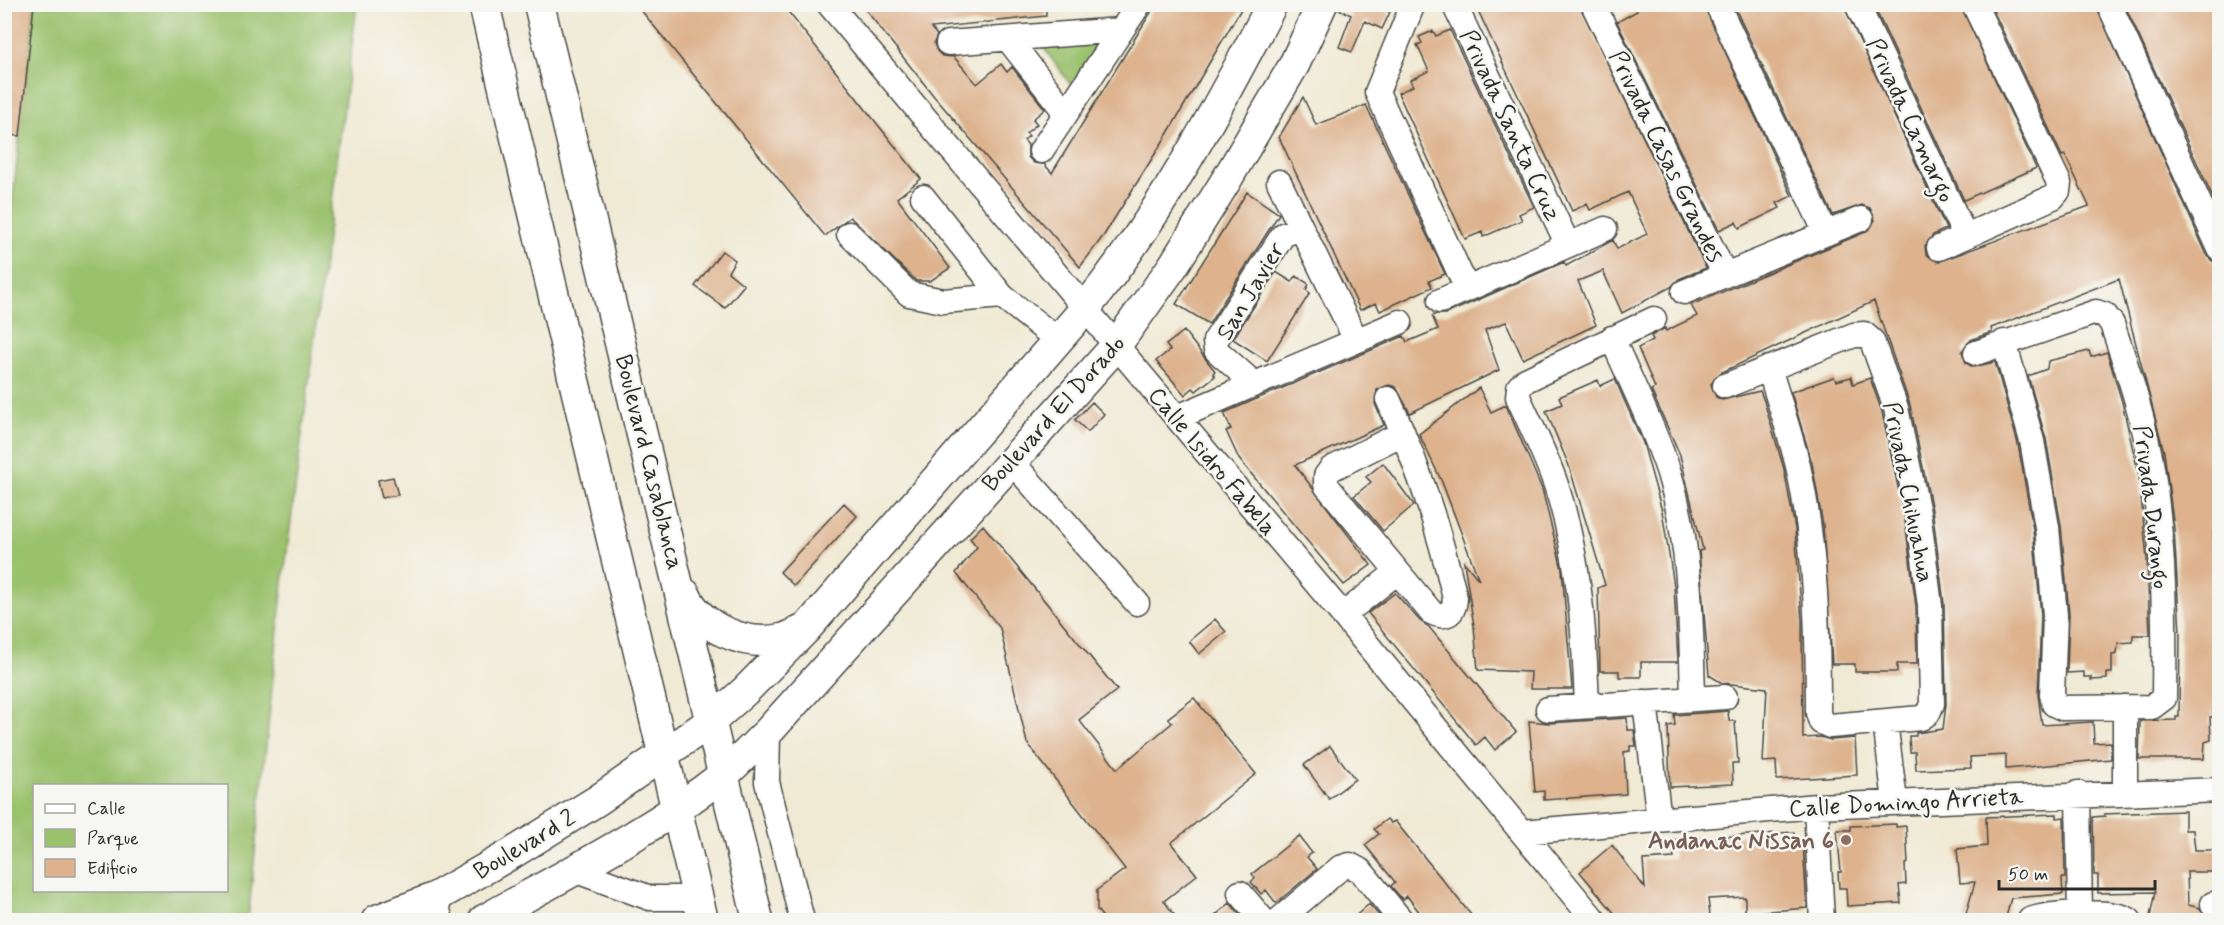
<svg xmlns="http://www.w3.org/2000/svg" width="2224" height="925" font-family="Mynerve,sans-serif">
	<rect width="100%" height="100%" fill="#f6f6f2"/>
	<filter id="ink" filterUnits="userSpaceOnUse"><feTurbulence type="fractalNoise" baseFrequency=".0167" numOctaves="2"/><feDisplacementMap in="SourceGraphic" scale="12" xChannelSelector="R" yChannelSelector="G"/><feConvolveMatrix kernelMatrix="1 2 1 2 8 2 1 2 1" color-interpolation-filters="sRGB"/></filter>
	<filter id="wash" filterUnits="userSpaceOnUse"><feTurbulence type="fractalNoise" baseFrequency=".008" numOctaves="4" result="noise"/><feDisplacementMap in="SourceGraphic" scale="24" xChannelSelector="R" yChannelSelector="G"/><feGaussianBlur stdDeviation="1.35" result="paint"/><feColorMatrix in="noise" values="0 0 0 0 0 0 0 0 0 0 0 0 0 0 0 0 0 1.4 0 .05"/><feComposite in="paint" operator="in"/></filter>
	<g filter="url(#wash)">
		<rect width="100%" height="100%" fill="#f0ead4"/>
		<path fill="#9ac16c" stroke="#62764c" stroke-width="1.5" fill-rule="evenodd" d="M34,5h323l-75,586 -34,329h-243l-1,-642zM34,786h192v104h-192z
			M1103,41l-32,44 -31,-42z"/>
		<g id="blocks">
			<path fill="#ddb28d" d="M4,4h30l-14,132 -16,-1z
				M636,4h146l139,175 -24,19 53,70 -20,13h-14l-66,-64 -25,19z
				M861,4h185v12l-115,12 6,7 -3,8 3,8 5,5 12,1 23,27 24,-20 6,8 5,-5 33,42 -12,10 4,5 -11,9 3,3 -5,4 4,5v12l6,6 10,1 8,9 104,-169h88l-79,134 -61,97 -24,32 -147,-172z
				M1339,4h34l17,8 -8,17 -17,-8 -13,31 -13,-5 12,-32 -13,-6z
				M1475,4h104l127,264 -27,11 -8,8 -49,26 -19,-42 -25,10 18,44 -73,34 -17,-37 -21,8 14,40 -89,43 -14,-26 -7,-2 -12,5 -2,14 9,21 -89,40 76,100 -27,20 -105,-126 -13,-28 5,-2 -7,-16 180,-77 3,6 31,-13 -6,-13 4,-2h10l118,-52 2,4 47,-26 4,9 30,-15 -19,-42 -38,18 -3,-6 -15,7z
				M1634,4h69l89,192 -15,7 3,5 -41,20 -3,-6 -17,8 -102,-208 20,-11z
				M1733,4h110l103,225 -13,6 -8,11 1,8 12,8 151,-56 -24,-51 -3,1 -72,-152h105l112,251 5,6 8,2v268l-7,1 6,74v104l-6,-1v8h-3l1,23 -6,2 -1,17h-65l1,-38 36,-1v-3h3l1,-84 -6,-105 -10,-76 -45,-173 -128,49 1,4 -21,8 -9,11 4,12 7,4 22,-5 23,82 15,85 8,86 -3,80 4,30 51,-3 1,21 17,-1v17l-105,10v-14l-36,2 1,11 -55,2 -1,-18h-5l-1,-16h7v-3l27,-4 3,-25 -2,-100 -11,-89 -23,-110 -36,-104 -154,72 -9,11 5,13 6,3 38,-9 4,10 20,68 11,60 7,92 1,117 17,-1 11,3 24,-2 2,37 -80,5 -1,-19 -13,1 4,-74 -45,-5 -13,-8 -10,-124 4,-1 -23,-95 -29,-65 4,-2 -17,-40 15,-8 -2,-4 14,-8 1,3 31,-15 -6,-11 175,-73 9,-12 -5,-12 -8,-3 -29,10z
				M1873,4h87l76,164 -72,32z
				M2133,4h87v209l-94,-205z
				M1450,30l84,177 -15,7 3,6 -39,17 -1,-5 -17,7 -67,-146 15,-7 -3,-6 19,-9 -12,-26 5,-2 -3,-6 14,-6 3,5z
				M1303,97l13,28 50,-20 79,169 -16,7 3,6 -52,24 -4,-8 -16,7 -81,-173z
				M1247,192l32,22 -70,110 -33,-20z
				M722,251l13,9 -7,12 16,13 -19,23 -30,-22z
				M1276,272l16,10 4,-6 13,8 -3,6 4,3 -43,68 -34,-22z
				M1184,331l31,40 -2,2 2,3 -19,15 -3,-3 -8,7 -29,-34 14,-11 -4,-5z
				M2089,351l2,6 16,-5 15,50 17,74 8,83 3,76h-17v7l-15,1 -1,11 -5,1v18h-5v6l-16,1v-3h-7v-5l-17,1 2,-59 -8,-89 -15,-86 -18,-63 19,-7 1,-8z
				M1834,377l2,4 15,-4 2,7 17,-6 12,34 23,108 11,87 1,57h-20v8h-42v-8h-23l-9,-139 -11,-62 -21,-71z
				M1615,379l28,64 19,68 12,75 4,76h-37v15h-22v-6h-19l-2,-83 7,-3 -36,-119 -23,-55 16,-7 -3,-7 39,-17 2,6z
				M1479,388l12,24 15,-7 36,84 20,80 10,120h-42l1,-17 -53,-2 -4,-44 -10,-64 15,18 -37,-98 -23,-48z
				M1092,402l12,12 -16,18 -13,-12z
				M1383,463l31,42 -31,26 -29,-35 17,-14 -5,-5z
				M393,477l5,18 -16,3 -4,-18z
				M844,503l13,13 -63,70 -14,-14z
				M983,525l134,165 -38,30 38,49 55,-46 -4,-5 26,-20 62,76 -85,69 26,32 -33,26 15,20h-73l-9,-11v-20l28,-21 -98,-126 -27,-115 -44,-55 21,-26 -7,-9z
				M1395,593l25,28 9,6 87,105 -21,18 -10,-13 -9,8 -108,-132z
				M1215,619l11,13 -27,22 -10,-13z
				M1728,711l1,10h6l3,42h-6l1,21 -63,3 -2,-61 7,-1 -1,-10z
				M1627,718l1,12h6l2,16h-6v5l-6,1 2,42 -82,6v-9l-9,1 -6,-71 20,2z
				M1330,746l25,33 -26,20 -25,-34z
				M2185,811v19h8l2,20h25v22h-33l1,33 12,3 5,8 15,2v3h-71l6,-29 -57,1v-18h-4l-1,-58 12,-1 -1,-2z
				M2057,814v4l7,-1 1,61h-3l1,16 -52,4 -6,23h-41l11,-39 -15,1 -3,-34 30,-3 -1,-29z
				M1387,819l4,4 4,-2 81,100h-50l-19,-25 -4,4 -12,-14 4,-4 -30,-37 14,-11 -5,-5z
				M1896,824v3l10,-1 2,37 -3,1 1,20 -7,1 2,18 -54,3 -1,-18h-7l-1,-16h3l-4,-42h14v-4z
				M1794,832l1,10h8l4,66 -62,5v-16l-37,2 2,17 -89,5 -41,-49 32,-27 33,43 -2,-28 31,-2 -1,-18z
				M1299,836l13,17 -5,4 10,12 -41,34 -10,-13 -5,4 -10,-12 4,-4 -3,-4z
				M1230,903l15,18h-36z
				M1369,904l12,14 -3,3h-28z"/>
		</g>
	</g>
	<g filter="url(#ink)">
		<use href="#blocks" fill-opacity="0" stroke="#494844" stroke-width="1.5"/>
		<g fill="none" stroke-linecap="round" stroke-linejoin="round">
			<defs>
				<path id="minor" d="M829,4l514,611 251,305
					M1413,4l-36,88 90,197
					M1454,4l114,241
					M1593,4l132,271
					M1717,4l109,229
					M1857,4l108,232
					M2109,4l111,245
					M1008,39l58,74
					M948,43l172,-13
					M1041,151l98,-147
					M1279,182l77,158
					M923,197l79,99 56,44
					M849,234l60,60 34,7 59,-5
					M1939,248l114,-51 5,-6 1,-8 -85,-179
					M1684,292l177,-73
					M1440,301l165,-72
					M1612,338c19,44 42,89 57,135 22,73 22,150 24,226
					M1976,353l120,-41 9,3 7,9c17,49 33,98 41,150 11,74 12,149 11,224l-12,9 -90,1 -8,-4 -2,-9 3,-80 -8,-88 -15,-86 -28,-99
					M1254,384l-38,-34 -1,-9 68,-106 17,-8
					M1725,386l129,-51 10,-1 8,7 24,67 23,110 11,88 2,98 -4,9 -7,5 -91,8 -9,-4 -3,-9c0,-82 -2,-167 -20,-247 -8,-33 -19,-65 -29,-98
					M1388,399c30,65 51,130 67,199 -1,17 -10,21 -24,14l-105,-127v-9l5,-7 72,-36
					M1178,417l222,-95
					M1011,461l126,142
					M1343,615l54,-43
					M1645,702l14,118
					M1587,706c-3,-77 -7,-147 -31,-221 -10,-30 -25,-59 -38,-88l1,-10 7,-7 128,-61
					M1548,709l177,-12
					M1885,722l10,79
					M768,732l-1,50 35,138
					M2078,793l2,121
					M2125,793v-86
					M1816,806l6,114
					M1522,832l294,-26 404,-16
					M574,870l76,28h47
					M1240,893l23,27
					M434,898l7,22
					M2213,904h7
					M1279,920l61,-52 10,-3 11,6 40,49
					M2030,920c18,-7 85,-11 99,0"/>
				<path id="major" d="M484,4l219,916
					M539,4l219,916
					M685,594c15,34 60,53 96,45 7,-1 15,-6 22,-9
					M377,920l57,-22 77,-44 87,-54 112,-78 35,-31 61,-62 278,-319c75,-93 133,-200 188,-306
					M484,920c80,-45 165,-87 238,-144 16,-13 31,-30 46,-44l347,-385 58,-81 54,-87 67,-114 28,-61"/>
			</defs>
			<use href="#minor" stroke="#494844" stroke-width="27"/>
			<use href="#major" stroke="#494844" stroke-width="33"/>
			<use href="#minor" stroke="#fff" stroke-width="24"/>
			<use href="#major" stroke="#fff" stroke-width="30"/>
		</g>
	</g>
	<circle fill="#8d6e63" stroke="#f6f6f2" stroke-width="2" cx="1846" cy="840" r="6"/>
	<g text-anchor="middle" stroke-width="5" stroke-linejoin="round" paint-order="stroke">
		<g font-size="24" fill="#2b2b2b" stroke="#f6f6f2">
			<text transform="translate(1911 120) rotate(65)" y="8">Privada Camargo</text>
			<text transform="translate(1511 125) rotate(65)" y="8">Privada Santa Cruz</text>
			<text transform="translate(1667 156) rotate(64)" y="8">Privada Casas Grandes</text>
			<text transform="translate(1250 291) rotate(-59)" y="8">San Javier</text>
			<text transform="translate(1053 413) rotate(-48)" y="8">Boulevard El Dorado</text>
			<text transform="translate(1213 461) rotate(50)" y="8">Calle Isidro Fabela</text>
			<text transform="translate(650 462) rotate(76)" y="8">Boulevard Casablanca</text>
			<text transform="translate(1909 492) rotate(79)" y="8">Privada Chihuahua</text>
			<text transform="translate(2152 507) rotate(83)" y="8">Privada Durango</text>
			<text transform="translate(1906 802) rotate(-3)" y="8">Calle Domingo Arrieta</text>
			<text transform="translate(524 844) rotate(-31)" y="8">Boulevard 2</text>
		</g>
		<g font-size="24" font-weight="bold" fill="#785e54" stroke="#f6f6f2" text-anchor="end">
			<text x="1834" y="848">Andanac Nissan 6</text>
		</g>
	</g>
	<rect width="2224" height="925" fill="none" stroke="#f6f6f2" stroke-width="24"/>
	<rect x="33" y="784" width="195" height="108" fill="#f6f6f2" stroke="#a5a5a2" stroke-width="1.5"/>
	<rect x="45" y="804" width="30" height="9" fill="#ffffff" stroke="#a5a5a2" stroke-width="1.5"/>
	<text x="87" y="814" font-size="18" fill="#2b2b2b">Calle</text>
	<rect x="45" y="829" width="30" height="18" fill="#9ac16c" stroke="#a5a5a2" stroke-width="1.5"/>
	<text x="87" y="844" font-size="18" fill="#2b2b2b">Parque</text>
	<rect x="45" y="859" width="30" height="18" fill="#ddb28d" stroke="#a5a5a2" stroke-width="1.5"/>
	<text x="87" y="874" font-size="18" fill="#2b2b2b">Edificio</text>
	<path d="M1999 880v9h156v-9" fill="none" stroke="#2b2b2b" stroke-width="3"/>
	<text x="2008" y="880" font-size="18" fill="#2b2b2b" stroke="#f6f6f2" stroke-width="4.5" paint-order="stroke">50 m</text>
</svg>
